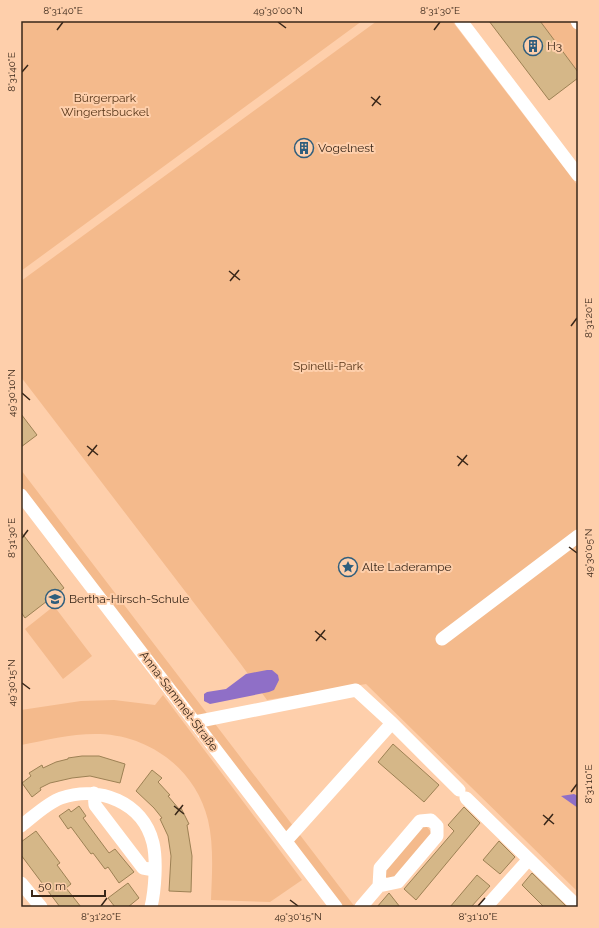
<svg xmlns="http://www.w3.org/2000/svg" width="599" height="928" font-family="Raleway,sans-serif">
	<rect width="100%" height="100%" fill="#fecfab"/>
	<path fill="#f4ba8c" d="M21,21h341l-341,250z
		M377,21h75l126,165v706l-212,-208 -99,16 -27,-37 -219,-286v-96z
		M540,21h38v51z
		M21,470l334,437h-13l-321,-420z
		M54,606l38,50 -29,23 -38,-50z
		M163,695l139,185 -32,22 -59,-2c1,-26 3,-54 -3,-80 -12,-50 -57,-84 -108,-86 -26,-1 -54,6 -79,11v-35l60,-9 33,-1 41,5z
		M419,827h8l5,6 -36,45 -7,1 -4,-3v-9z"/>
	<path fill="#8f6fc7" d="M267,670h5l6,5 1,5 -5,10 -5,2 -59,12 -6,-3v-7l3,-2 19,-3 20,-15z
		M574,794l4,2v12l-17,-12z"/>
	<path fill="#d5b788" stroke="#9d8154" d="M489,21h51l38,51v6l-29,22z
		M299 148a5 5 0 1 1 10 0a5 5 0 1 1-10 0Z
		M21,414l16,21 -16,12z
		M21,532l43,56 -39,30 -4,-6z
		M393,744l46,41 -15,17 -46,-40z
		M82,756h17l26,8 -5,19 -30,-7 -18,2 -22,5 -10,5 1,2 -9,7 -10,-14 9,-7 -2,-3 13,-8 1,3 13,-6 12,-3v-1z
		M152,770l10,8 -4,4 12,13 -2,1 11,13 2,-1 8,16 -2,1 5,31 -1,36 -22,-1 2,-35 -3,-20 -8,-17 2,-1 -8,-10 -18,-17z
		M79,806l7,10 -3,2 26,35 6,-4 19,23 -15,11 -11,-16 -3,2 -12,-16 -2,1 -20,-27 -3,2 -9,-13 10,-7 2,3z
		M464,807l16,16 -64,77 -12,-11 50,-58 -6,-6z
		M36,831l24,32 -3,2 14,19 -5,4 15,19h-21l-39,-52v-13z
		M499,841l16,16 -15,17 -17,-14z
		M532,873l35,34h-23l-22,-22z
		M477,875l13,11 -19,21h-21z
		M128,883l11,15 -11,9h-13l-7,-9z
		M389,893l11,14h-23z"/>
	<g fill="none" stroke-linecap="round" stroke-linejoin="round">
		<path stroke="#fff" stroke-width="13" d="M461,21l117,154
			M577,21l1,2
			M21,495l315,412
			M442,639l136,-103
			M195,722l161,-32 36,33 67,67
			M94,793l1,12 48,63 11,2
			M466,798l112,109
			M21,826c12,-9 26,-23 40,-28 38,-13 82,4 92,45 4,17 2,47 -2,64
			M286,841l106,-118
			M21,883l20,24
			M361,907l18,-21 1,-18 40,-47 11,-1 6,6v10l-39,46 -19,4
			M486,907l43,-48"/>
	</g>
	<path fill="none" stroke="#392719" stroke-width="1.5" d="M278,22l8,6M57,30l6,-8M434,30l6,-8M22,72l6,-7M371,97l10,8M372,106l8,-10M229,271l11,9M230,281l9,-11M571,326l6,-8M22,393l8,7M87,446l11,9M88,456l9,-11M457,456l11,9M458,466l9,-11M22,538l6,-8M569,547l8,6M315,631l11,9M316,641l9,-11M22,683l8,6M571,792l6,-8M174,806l10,8M175,815l8,-10M543,815l11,9M544,825l9,-11M290,900l8,6M101,906l6,-8M478,906l7,-8"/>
	<defs>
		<symbol id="building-ring" viewBox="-11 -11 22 22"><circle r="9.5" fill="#fecfab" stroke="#2f5e7d" stroke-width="1.5"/><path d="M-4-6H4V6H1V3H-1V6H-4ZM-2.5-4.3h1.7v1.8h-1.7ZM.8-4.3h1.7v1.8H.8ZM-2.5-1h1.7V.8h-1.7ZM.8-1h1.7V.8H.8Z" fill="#2f5e7d"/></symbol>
		<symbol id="sight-ring" viewBox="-11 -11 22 22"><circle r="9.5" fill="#fecfab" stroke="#2f5e7d" stroke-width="1.5"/><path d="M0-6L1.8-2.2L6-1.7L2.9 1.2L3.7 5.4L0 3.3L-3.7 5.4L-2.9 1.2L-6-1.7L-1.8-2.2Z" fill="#2f5e7d"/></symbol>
		<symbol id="school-ring" viewBox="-11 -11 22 22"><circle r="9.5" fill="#fecfab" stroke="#2f5e7d" stroke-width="1.5"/><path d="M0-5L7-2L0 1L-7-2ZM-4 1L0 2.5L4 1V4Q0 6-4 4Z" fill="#2f5e7d"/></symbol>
	</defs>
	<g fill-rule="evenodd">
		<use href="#building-ring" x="522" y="35" width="22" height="22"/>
		<use href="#building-ring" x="293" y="137" width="22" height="22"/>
		<use href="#sight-ring" x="337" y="556" width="22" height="22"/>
		<use href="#school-ring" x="44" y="588" width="22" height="22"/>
	</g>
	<g text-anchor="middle" stroke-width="4" stroke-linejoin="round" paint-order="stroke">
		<g font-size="12" fill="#392719" stroke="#fecfab" text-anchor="start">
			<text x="547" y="50">H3</text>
			<text x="318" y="152">Vogelnest</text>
			<text x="362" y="571">Alte Laderampe</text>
			<text x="69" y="603">Bertha-Hirsch-Schule</text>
		</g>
		<g font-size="12" fill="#583619" stroke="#fecfab">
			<text x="105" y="102">Bürgerpark<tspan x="105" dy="14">Wingertsbuckel</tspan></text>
			<text x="328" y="370">Spinelli-Park</text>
		</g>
		<g font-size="12" fill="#392719" stroke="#fecfab">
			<text transform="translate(179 701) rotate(53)" y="4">Anna-Sammet-Straße</text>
		</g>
	</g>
	<rect width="599" height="928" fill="none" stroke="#fecfab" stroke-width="44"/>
	<path d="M32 890v6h73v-6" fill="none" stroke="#392719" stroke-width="2"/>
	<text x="38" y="890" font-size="12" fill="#392719" stroke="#fecfab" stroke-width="3" paint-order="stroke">50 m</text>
	<rect x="22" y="22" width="555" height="884" fill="none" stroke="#392719" stroke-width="1.5"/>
	<g font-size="10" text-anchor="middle" fill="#392719">
		<text x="63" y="14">8°31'40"E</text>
		<text x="278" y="14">49°30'00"N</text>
		<text x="440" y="14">8°31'30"E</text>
		<text transform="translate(11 72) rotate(-90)" y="4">8°31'40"E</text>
		<text transform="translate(588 318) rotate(-90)" y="4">8°31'20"E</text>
		<text transform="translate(11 393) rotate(-90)" y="4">49°30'10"N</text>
		<text transform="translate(11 538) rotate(-90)" y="4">8°31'30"E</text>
		<text transform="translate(588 553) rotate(-90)" y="4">49°30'05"N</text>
		<text transform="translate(11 683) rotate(-90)" y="4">49°30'15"N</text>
		<text transform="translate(588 784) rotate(-90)" y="4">8°31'10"E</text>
		<text x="101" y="920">8°31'20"E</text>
		<text x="298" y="920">49°30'15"N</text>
		<text x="478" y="920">8°31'10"E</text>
	</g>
</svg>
